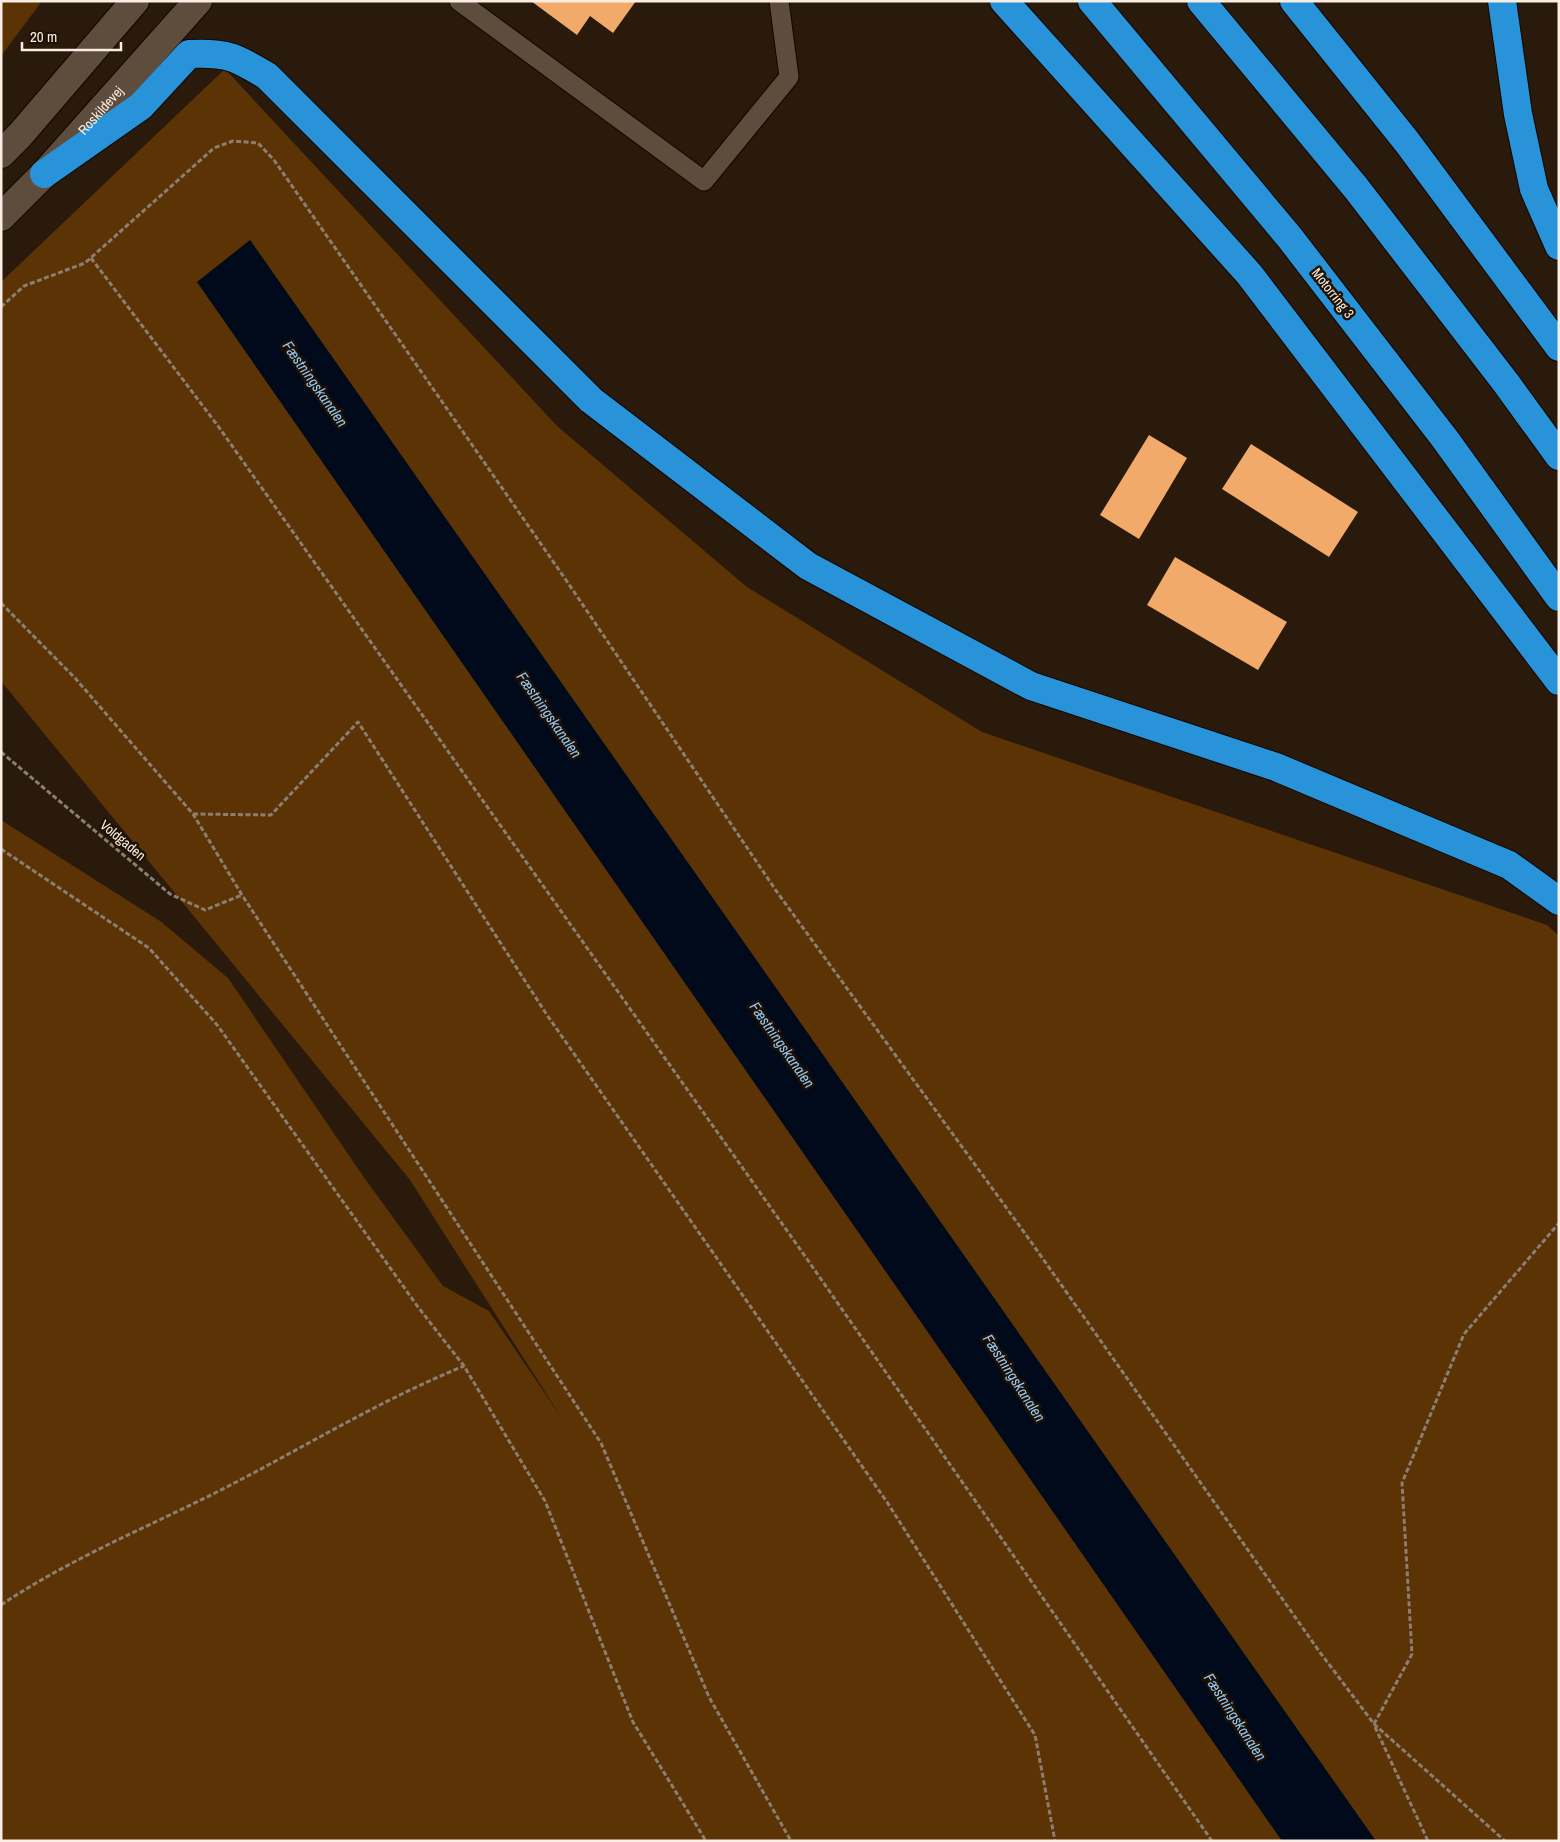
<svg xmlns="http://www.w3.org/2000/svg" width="1560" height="1842" font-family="'Archivo Narrow',sans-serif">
	<rect width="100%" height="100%" fill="#2a1a0c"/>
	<path fill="#5c3305" d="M1,1h41l-41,55z
		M225,69l332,357 190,161 235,145 565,193 12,11v905h-1558v-1021l159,101 68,57 135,198 80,110 46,25 74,109 -153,-240 -409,-499v-399z"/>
	<path fill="#000a1b" d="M250,240l1126,1601h-94l-1085,-1559z"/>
	<path fill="#f1aa6a" d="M531,1h105l-23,32 -23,-17 -13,19z
		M1149,435l38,23 -48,81 -39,-24z
		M1251,444l107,68 -29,45 -107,-68z
		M1175,557l112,65 -29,48 -111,-65z"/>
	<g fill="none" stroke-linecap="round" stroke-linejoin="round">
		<defs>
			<path id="lane" d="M459,1l245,180 85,-104 -10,-76"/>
			<g id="secondary">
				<path d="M1,154l19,-19 115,-134"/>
				<path id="s1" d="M1,217l43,-43 154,-173"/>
			</g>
			<path id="highway" d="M1004,1l245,273 310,407
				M1092,1l198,237 155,201 114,158
				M1201,1l155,187 150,195 53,73
				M1294,1l113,141 152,205
				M1502,1l16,113 16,75 25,57
				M44,174l97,-68 48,-52c37,-2 47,3 78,22l324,324 217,166 223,120 245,81 233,98 50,36"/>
		</defs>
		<use href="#lane" stroke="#110500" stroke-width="21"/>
		<use href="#secondary" stroke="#110500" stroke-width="30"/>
		<use href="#highway" stroke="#110500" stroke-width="30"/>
		<path stroke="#8c7e72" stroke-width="3" stroke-dasharray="5 2.5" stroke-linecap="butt" d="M91,258l127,168 589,833 405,582
			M1,307l23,-21 61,-23 129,-115 19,-7 25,2 16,17 292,420 211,312 252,347 290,412 55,73 131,117
			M1,603l74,75 118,136 49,81 359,548 108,254 82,144
			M1,752l169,142 35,16 37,-15
			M193,814l78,1 87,-93 189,293 340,487 148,233 20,106
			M1,849l148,99 69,78 200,281 46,59 81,135 88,221 73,119
			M1,1605c67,-45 142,-76 214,-112 83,-42 163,-92 249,-127
			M1374,1724l38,-70 -10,-171 62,-149 95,-111
			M1375,1727l53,114"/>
		<use href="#lane" stroke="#5e4c3d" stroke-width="19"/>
		<use href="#secondary" stroke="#5e4c3d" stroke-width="28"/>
		<use href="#highway" stroke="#2893d9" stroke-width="28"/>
	</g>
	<g text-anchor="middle" stroke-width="5" stroke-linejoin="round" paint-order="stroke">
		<g font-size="14" fill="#f9eee4" stroke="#201104">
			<text dy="5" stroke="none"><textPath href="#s1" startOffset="146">Roskildevej</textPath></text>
			<text transform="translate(1333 293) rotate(52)" y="5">Motorring 3</text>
			<text transform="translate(123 840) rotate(40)" y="5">Voldgaden</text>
		</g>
		<g font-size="15" font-style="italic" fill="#90caf8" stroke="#201104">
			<text transform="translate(315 384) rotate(55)" y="5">Fæstningskanalen</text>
			<text transform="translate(549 715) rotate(55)" y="5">Fæstningskanalen</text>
			<text transform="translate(782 1045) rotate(55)" y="5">Fæstningskanalen</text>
			<text transform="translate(1014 1378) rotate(57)" y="5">Fæstningskanalen</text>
			<text transform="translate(1235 1717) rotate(57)" y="5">Fæstningskanalen</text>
		</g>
	</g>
	<rect width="1560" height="1842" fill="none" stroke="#f9eee4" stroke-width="5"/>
	<path d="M22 42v8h99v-8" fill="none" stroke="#f9eee4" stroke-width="2.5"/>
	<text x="30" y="42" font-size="15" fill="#f9eee4" stroke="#201104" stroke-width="4" paint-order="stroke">20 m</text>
</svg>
